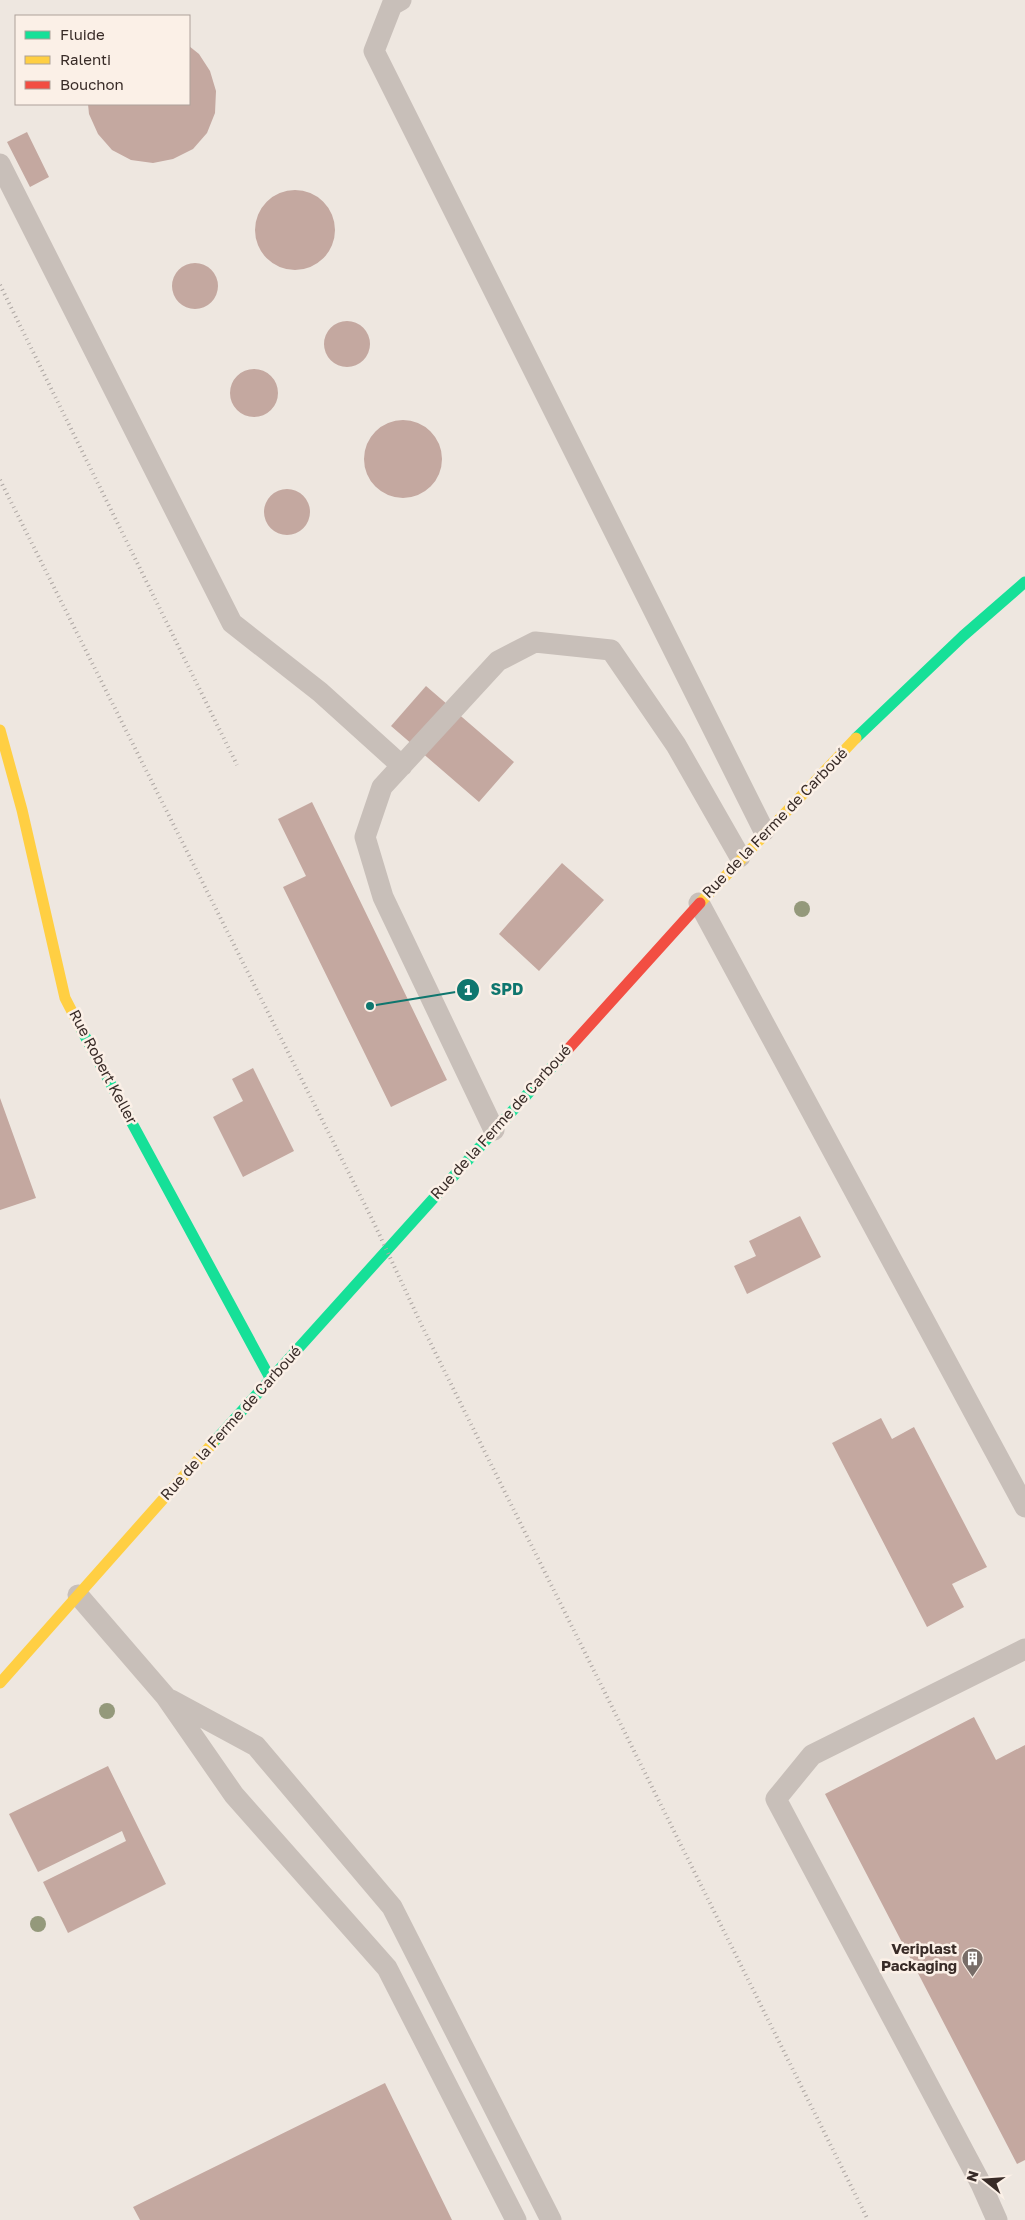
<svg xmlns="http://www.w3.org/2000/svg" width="1025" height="2220" font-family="'Golos Text',sans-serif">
	<rect width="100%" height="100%" fill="#eee7e0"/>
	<path fill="#c4a8a0" d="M189,46l10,8 11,17 6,20 -1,22 -8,20 -14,16 -20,10 -20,4 -22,-3 -19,-10 -14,-16 -9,-20 -1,-10h101z
		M27,132l22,45 -19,10 -23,-45z
		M255 230a40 40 0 1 1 80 0a40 40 0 1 1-80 0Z
		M172 286a23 23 0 1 1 46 0a23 23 0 1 1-46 0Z
		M324 344a23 23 0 1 1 46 0a23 23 0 1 1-46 0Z
		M230 393a24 24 0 1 1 48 0a24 24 0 1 1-48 0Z
		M364 459a39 39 0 1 1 78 0a39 39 0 1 1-78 0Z
		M264 512a23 23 0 1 1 46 0a23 23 0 1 1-46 0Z
		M426,686l88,76 -35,40 -88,-76z
		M312,802l135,278 -56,27 -108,-220 23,-11 -28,-57z
		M562,863l42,37 -65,71 -40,-37z
		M253,1068l41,83 -51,26 -30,-60 30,-16 -11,-22z
		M0,1098l36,100 -36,12z
		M800,1216l21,41 -74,37 -13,-28 22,-10 -7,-15z
		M881,1418l11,21 22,-12 73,140 -35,17 12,23 -37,20 -95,-184z
		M974,1717l22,43 29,-15v415l-8,4 -192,-370z
		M108,1766l58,118 -98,49 -25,-51 83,-41 -4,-10 -84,41 -29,-58z
		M385,2083l67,137h-312l-7,-13z"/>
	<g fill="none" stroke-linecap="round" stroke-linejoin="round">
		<path stroke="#c8bfb9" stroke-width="21" d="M401,0l-9,5 -18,46 390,780
			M0,164l232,459 88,69 82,74
			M699,903l326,604
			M494,1130l-111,-233 -18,-60 17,-50 116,-126 37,-19 76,8 65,95 64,112
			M78,1595l88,102 68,98 153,173 129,252
			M171,1700l85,46 136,161 159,313
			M997,2220l-16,-36 -205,-385 36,-44 213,-106"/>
		<path stroke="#16e098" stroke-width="11" d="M856,738l107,-102 62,-54
			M80,1027l190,351
			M213,1443l348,-386"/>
		<path stroke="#ffcf43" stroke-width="11" d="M0,730l22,80 43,188 15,29
			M700,903l156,-165
			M0,1683l213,-240"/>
		<path stroke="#f24e42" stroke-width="11" d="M561,1057l139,-154"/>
		<path stroke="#afa8a4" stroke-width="4" stroke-dasharray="1 4" stroke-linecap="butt" d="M0,285l237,480
			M0,480l373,741 49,105 446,894"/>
	</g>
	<g fill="#94997b">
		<circle cx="802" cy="909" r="8"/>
		<circle cx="107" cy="1711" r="8"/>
		<circle cx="38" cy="1924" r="8"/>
	</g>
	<defs>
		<symbol id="building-pin" viewBox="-11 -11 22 30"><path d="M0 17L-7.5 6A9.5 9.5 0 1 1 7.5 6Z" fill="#786d68" stroke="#fbf0e7"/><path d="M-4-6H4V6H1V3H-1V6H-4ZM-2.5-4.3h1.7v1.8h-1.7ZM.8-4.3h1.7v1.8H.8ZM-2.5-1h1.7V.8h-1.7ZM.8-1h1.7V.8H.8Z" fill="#fff"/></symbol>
	</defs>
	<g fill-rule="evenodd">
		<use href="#building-pin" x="960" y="1946" width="25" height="34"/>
	</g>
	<g text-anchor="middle" stroke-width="5" stroke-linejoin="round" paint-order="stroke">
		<g font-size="15" fill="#382b27" stroke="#fbf0e7">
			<text transform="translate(775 823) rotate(-46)" y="5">Rue de la Ferme de Carboué</text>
			<text transform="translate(103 1067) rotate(62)" y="5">Rue Robert Keller</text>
			<text transform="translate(501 1122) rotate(-48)" y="5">Rue de la Ferme de Carboué</text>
			<text transform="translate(231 1423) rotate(-48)" y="5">Rue de la Ferme de Carboué</text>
		</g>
		<g font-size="15" font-weight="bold" fill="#382b27" stroke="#fbf0e7" text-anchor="end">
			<text x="957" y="1954">Veriplast<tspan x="957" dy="17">Packaging</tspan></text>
		</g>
	</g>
	<path fill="none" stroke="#0f766e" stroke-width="2" d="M370 1006L468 990"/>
	<g fill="#0f766e" stroke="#fbf0e7" stroke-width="2">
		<circle cx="370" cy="1006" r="5"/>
		<circle cx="468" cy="990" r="12"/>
	</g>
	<g font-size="15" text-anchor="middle" font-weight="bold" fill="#fff">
		<text x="468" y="995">1</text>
	</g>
	<g font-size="16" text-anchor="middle" font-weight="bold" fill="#0f766e" stroke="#fbf0e7" stroke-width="5" stroke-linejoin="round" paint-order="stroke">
		<text x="507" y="995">SPD</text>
	</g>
	<rect x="15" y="15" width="175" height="90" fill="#fbf0e7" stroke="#ada19a"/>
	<rect x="25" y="31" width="25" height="8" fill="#16e098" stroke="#ada19a"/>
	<text x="60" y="40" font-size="15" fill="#382b27">Fluide</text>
	<rect x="25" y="56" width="25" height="8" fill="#ffcf43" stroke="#ada19a"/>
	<text x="60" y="65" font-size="15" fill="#382b27">Ralenti</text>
	<rect x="25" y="81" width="25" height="8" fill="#f24e42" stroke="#ada19a"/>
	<text x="60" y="90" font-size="15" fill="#382b27">Bouchon</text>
	<g transform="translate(985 2180) rotate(287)" stroke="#fbf0e7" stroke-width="4" paint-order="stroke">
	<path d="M0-4L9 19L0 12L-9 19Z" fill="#382b27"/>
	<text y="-8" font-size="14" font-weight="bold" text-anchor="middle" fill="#382b27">N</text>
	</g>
</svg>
